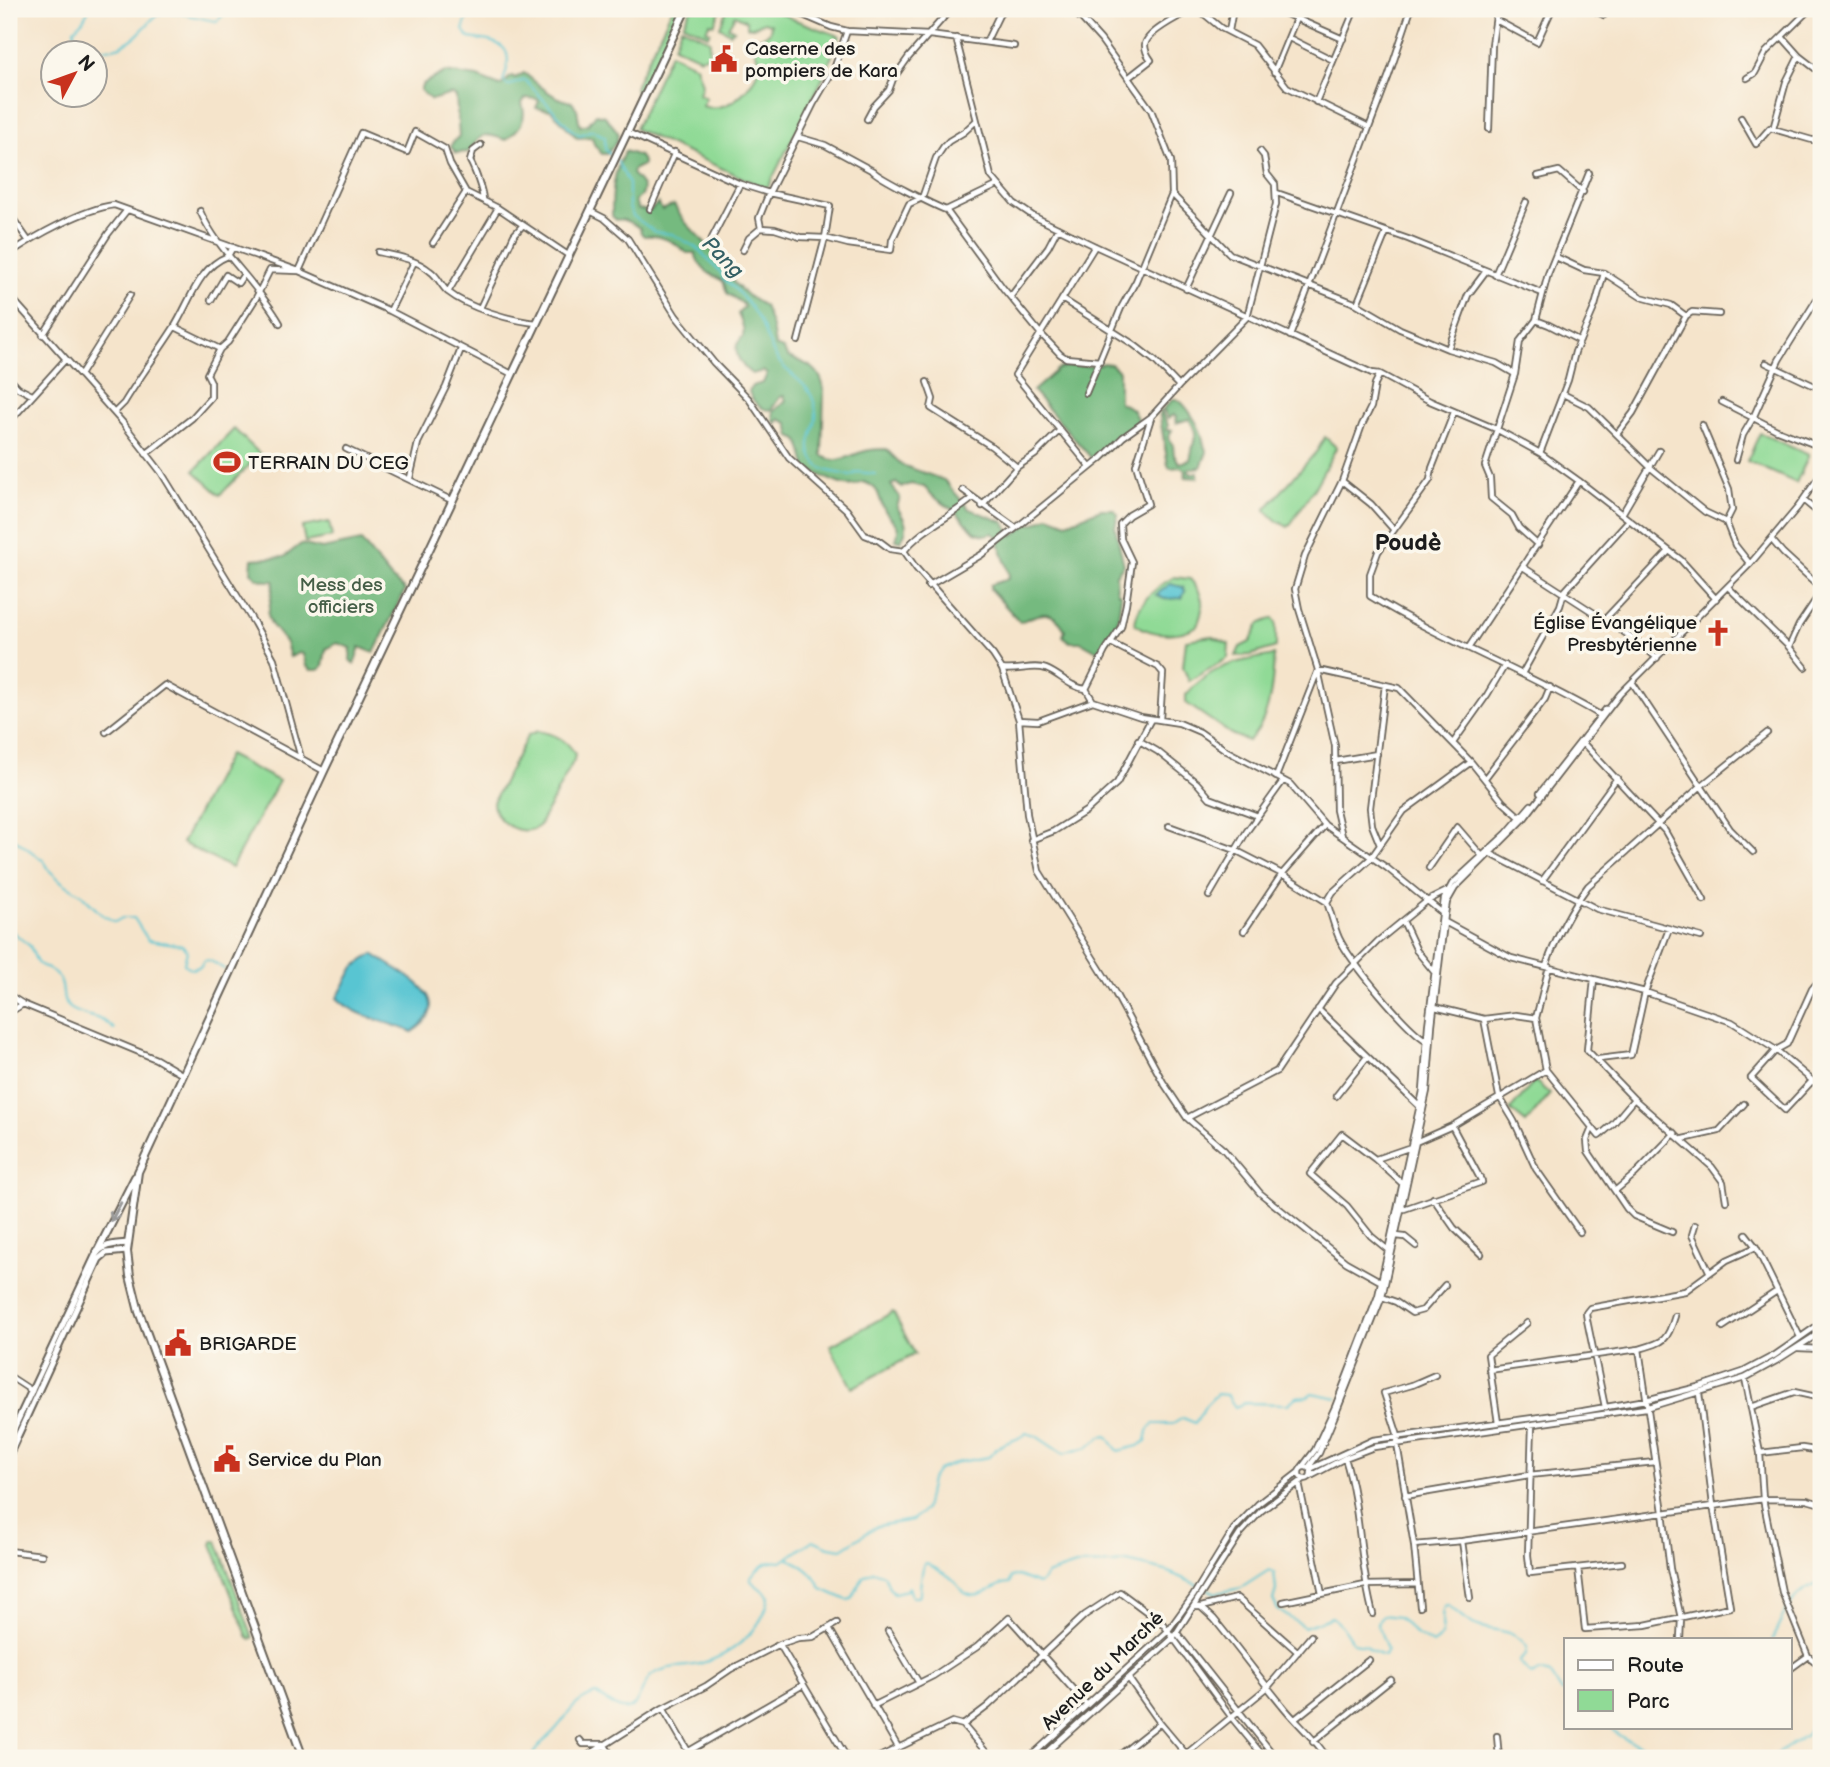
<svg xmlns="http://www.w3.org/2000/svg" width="1830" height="1767" font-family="'Balsamiq Sans',sans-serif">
	<rect width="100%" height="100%" fill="#fbf7ec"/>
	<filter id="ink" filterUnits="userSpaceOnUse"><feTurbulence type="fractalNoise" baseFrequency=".0143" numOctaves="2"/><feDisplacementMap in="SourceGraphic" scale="14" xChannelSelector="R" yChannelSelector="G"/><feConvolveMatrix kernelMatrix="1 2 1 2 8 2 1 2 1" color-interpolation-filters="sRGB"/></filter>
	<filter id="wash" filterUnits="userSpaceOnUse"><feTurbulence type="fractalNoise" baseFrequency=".00686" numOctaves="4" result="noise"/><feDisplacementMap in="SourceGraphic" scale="28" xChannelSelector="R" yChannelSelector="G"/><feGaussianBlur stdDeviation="1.57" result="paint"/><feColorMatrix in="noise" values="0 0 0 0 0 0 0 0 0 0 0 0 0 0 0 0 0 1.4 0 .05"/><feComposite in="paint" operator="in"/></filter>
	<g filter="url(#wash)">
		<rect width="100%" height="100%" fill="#f5e4cb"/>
		<path fill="#90da96" stroke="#567b59" stroke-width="2" d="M672,9h9l-43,88 -3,-9 2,-6z
			M691,9h30l-7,15 -4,-1 -4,7 4,2 -2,3 -25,-11z
			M727,9h46l22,11 45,16 -17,42 -56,111 -132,-60 35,-76 26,13 6,18 -3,10 7,4 -4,8c27,8 52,-18 58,-43l-8,-20 3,-5h5l10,-6 1,-8 -7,-2 -11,5h-6v-6l-12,-6 -7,12 6,3 -4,3 -10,-6z
			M681,27l29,13 -1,15 -9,3 -26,-12z
			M234,429l26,25 -40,41 -26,-24z
			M1760,433l49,22 -13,28 -49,-22z
			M1325,437l11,10 -1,3 -20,37 -23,35 -4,5 -11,-6 -12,-11 52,-59z
			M329,522l3,15 -27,5 -3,-15z
			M1174,577l16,2c15,16 15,28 7,47 -18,11 -45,10 -62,-2 2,-22 21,-37 39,-47z
			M1273,618l3,4v25l-25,8 -15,1 4,-9 10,-5 9,-18z
			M1211,636l18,8 -1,14 -39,23 -6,-14 3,-27z
			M1274,655c-1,28 -4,67 -26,86l-17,-7 -45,-31v-8c25,-30 51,-34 88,-40z
			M538,731c16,3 29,8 37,23l-1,6 -35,66c-17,13 -46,-4 -46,-24l35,-67z
			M228,755l51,26 -48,87 -49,-25z
			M1535,1081l15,13 -24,29 -16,-13z
			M893,1312l22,42 -63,34 -22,-42z
			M214,1540l3,1 36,97 -2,2 -3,-2 -36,-94z"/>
		<path fill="#74ba7f" stroke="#486b4e" stroke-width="2" d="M445,72l32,5 23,9 12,-10 3,2 9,-5c16,12 28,26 48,29l5,7 3,17 8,-2 8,-10 9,2 13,16 -1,9 -10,13h-5l-8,-10 -2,-7 -15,1 -26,-28 -15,-2 3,-7 -2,-2 -11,-1 -4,5c6,18 -3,26 -16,37 -24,-8 -22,-8 -38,12l-12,1 -5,-6 1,-4 7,-7 -3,-39 -4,-3 -21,6 -11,-10 3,-6z
			M625,151c8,4 19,3 18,14l-10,5 -1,4c11,10 16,17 3,27l3,8 12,2 8,-8 4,7 12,-5 11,17 24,25 26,37 14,13 15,9 8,21 3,19 8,3 5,8c19,7 33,10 36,33l-2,65c14,11 26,1 40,-3 8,-3 16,-3 24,-3l16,16 42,15 25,29 35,13 9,14 15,-12h6l15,-8 18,7 34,-14h12l5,5 -3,13 9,38 -8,9 1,17 4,4 -3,25 -3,10 -16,22 -18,-10h-11l-7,-6 2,-6c-13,-23 -25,-17 -45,-8l-30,-33v-4l18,-6 1,-5 -12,-38 -5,-3 -7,2 -10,-3 -19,-20 -22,-15 -10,-10 -13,-3 -10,3 -5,-4 -5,2 9,12 -3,10c8,13 14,21 3,34l-4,-1c6,-16 -3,-17 -11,-29 -8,-14 -3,-23 -22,-29 -18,11 -39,-7 -56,-13l-7,-25 -2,-4 -7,-3 -3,-14 -9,-4 -2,4 -3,-1 -1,-11 13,-10 -2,-5 -4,1 -9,13c-12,0 -18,-8 -22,-18l3,-6 11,-3 4,-9 -4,-3 -11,3c-8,-5 -18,-18 -15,-29 1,-3 4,-6 6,-9 2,-8 -2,-15 -5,-22l6,-7 -1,-3 -16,-11 -4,-12c-14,-7 -23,-11 -28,-28h-8c-13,-11 -26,-19 -43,-17l-3,-3 -1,-5c-8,-4 -15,-10 -24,-8l-4,-4c0,-24 1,-44 13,-65z
			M1103,363l8,1 8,7v31l13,7 6,11 -5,8 -40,32 -60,-69 25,-22 10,-3h24z
			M1173,399h4c9,5 22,26 25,37 2,6 1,10 5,16l-6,15 -12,2v2l2,3 7,-2v6l-13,-1 1,-7 -5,-3 -11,1 -2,-3 -9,-54h2l7,14 -2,5h6l-4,8 5,7 1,10 6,8 10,-3 6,-28 -7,-13 -13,4 -1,-4 2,-2 -3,-2 -6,3 -5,-9z
			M361,541l30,37 14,12 -31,63 -14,-6 -6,17 -4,-4 1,-12 -14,-5 -11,6 -3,17 -4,4h-8l-5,-4 -3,-12 -4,-1 -9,4 -4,-14 -15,-19 -3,-9 6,-34c-10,0 -16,0 -23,-9l1,-13 32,-2 17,-13 21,5z"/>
		<path fill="#59c5d2" stroke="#3a7077" stroke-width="2" d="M1170,584l13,3 2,4 -3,7 -18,1 -8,-4z
			M373,954c25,18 90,44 39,78 -25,-11 -57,-15 -75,-34l17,-31z"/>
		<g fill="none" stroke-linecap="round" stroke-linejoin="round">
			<path stroke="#59c5d2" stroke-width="2" d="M89,9l-6,11 -9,9 2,11c27,15 48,11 69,-13 6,-6 12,-15 22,-15 12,-1 35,8 50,9l12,-12
				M470,9l-7,21 6,8c31,4 48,7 34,43l5,5 17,-6 47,50 8,5 12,-5 13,7v12l8,8
				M617,161l12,23v23l4,9 22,16 17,2 25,14 24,25 2,5c17,15 30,29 40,50 4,9 7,20 13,29 13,22 37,24 40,55 2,19 -15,32 0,51 7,10 24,9 34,13l8,-4 17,2
				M9,838l7,2 28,21 6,10 13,12 18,11 20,20 14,8 7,-4h12l14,22 34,5 5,6 -3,13 7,5 9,-2 5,-7 6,1 13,8
				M9,929l21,17 7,17c8,5 17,7 22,15 7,10 0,22 11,30 14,10 32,7 44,21
				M789,1557l24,-17 16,7 13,2 35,-23 35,-6 13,-10 6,-30 7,-10 21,-8 30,-5c15,-20 24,-12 37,-24l10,3 27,18 25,-7 13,-10 6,-1 11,15 20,-5 8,-5 2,-10 5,-7h20l10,-6 12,5 11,-18 11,-11 10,1 8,12 10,-4 43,1 8,-7 12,-1 4,-3 25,5
				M1772,1639c14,-26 17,-46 49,-56
				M1611,1727c4,11 43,25 55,26l5,5
				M491,1758l9,-3 11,3
				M526,1758l6,-2c6,-11 13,-16 22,-25 15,-16 18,-29 41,-37 9,4 22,18 33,15 12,-3 14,-26 24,-34 14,-10 31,-7 47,-11 32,-8 64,-33 70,-67 -5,-8 -14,-10 -19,-18 8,-11 17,-20 31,-17l7,-4c15,7 28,16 34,31l25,11 5,-1 11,-22 10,-6 12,5 4,11 5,6 13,-3 2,-3 3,10h6l2,-2c0,-12 1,-20 4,-31l3,-1c7,5 13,8 20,12 12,6 13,24 32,20 12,-3 18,-12 31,-12l1,-6 7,-1 20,8 4,-2 4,-7 30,-10 38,-1 13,-2 39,9 50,22 25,-5 28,-18 5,2 2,18 -3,10 5,10 26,17 28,-10 10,9 11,17 13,2 5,5 13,5 3,-6 -10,-26 5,-8 16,2 18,17 16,10c18,-11 6,-21 12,-38l4,-1c10,8 20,19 33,22 17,4 36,4 46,20l-1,7 -7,8 12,13 9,-4 10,3 12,18 4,1
				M1729,1758l6,-3 9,3
				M1753,1758h4
				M1771,1758l35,-23 6,-8 9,-7"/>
		</g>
	</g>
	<g filter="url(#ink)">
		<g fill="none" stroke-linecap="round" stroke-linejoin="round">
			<defs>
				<path id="minor" d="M789,9l42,18 16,4 82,4 85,11
					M1068,9l14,10 19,21 50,70 20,51 1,33 -36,87 -15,27 -35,85
					M1198,9l23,19 33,17 33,42 82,40
					M1275,9l68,30
					M1591,9l13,6
					M1496,20l41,22 15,-33
					M1229,31l4,-22
					M956,38l35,138 23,27 19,13 62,30 277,127 8,1 50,27 66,28 44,24 39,28 102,79 35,39
					M1289,38l44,22
					M1783,38l16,18
					M986,42l16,-33
					M1274,72l26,-63
					M1128,78l23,-18c-3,-4 -6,-10 -6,-15 1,-13 37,-30 48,-36
					M1747,78l8,-5 11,-21 44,-43
					M1316,102l39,-93
					M1741,118l15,26 14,-16 42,12h9
					M867,119l7,-13 15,-16 4,-11 15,-21 43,-49
					M1489,129l3,-84 5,-36
					M1773,129l13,-47 13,-26 22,17
					M627,132l113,52 29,9 61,13 -5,32 -27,103
					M798,137l27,8 48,26c6,7 62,35 73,39l57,78 37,45 20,21 6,4 34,3
					M481,145l-8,6 -3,10c5,9 12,28 13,38
					M1538,176l21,-5 24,21
					M1277,193l131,46 134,54
					M1172,194l58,60 127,50 43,25 48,20 48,14 19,11
					M650,209l25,-57
					M946,210l52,-25
					M200,211c18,41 57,71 80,112
					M590,211l14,7 24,21 48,77 38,47 35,36 40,59 58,52 18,25 13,5 12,9 14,2 12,17 77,87 9,14 17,51 8,94 12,57 76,122 48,89 24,36 37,32 36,43 86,69 34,19
					M9,213l19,27
					M761,228l-2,-10 10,-25 45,-90 20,-34 13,-38
					M710,242l30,-58
					M433,243l33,-51
					M743,250l6,-12 12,-10 14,1 25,8 25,1 23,6 43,6 1,-10 17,-36 13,-6 14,-40 8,-12 5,-5 15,-9 12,-11
					M378,252c18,4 38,7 52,19 8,5 11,15 18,21 20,16 64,29 89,31
					M9,254c26,-18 74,-45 105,-49l185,66 91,40 122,63
					M1556,257l28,13 20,3 37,24 30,8 15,11 6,-4 27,2
					M1495,275l31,-73
					M1186,289l45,-96
					M448,292l50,-84
					M9,295l114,128 38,49 93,151 20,36 27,99
					M1011,296l37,-49 10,-19
					M1062,299l71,45 22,17 24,25
					M211,300l15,-25 12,8 6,-9
					M1357,304l29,-71
					M480,308l34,-73 9,-10
					M390,311l24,-49
					M1536,320l13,5 31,16
					M175,327l45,22
					M43,335l65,-101 19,-24
					M1290,336l99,-261 22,-66
					M1448,349l20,-54 18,-24
					M1766,363l55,26
					M80,375l50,-80
					M9,378l9,10 14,7
					M927,382l6,17 -2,9 60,38 26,21
					M1563,394l26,13 62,61 54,44 21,10 9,23 15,19
					M1722,402l55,28 44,17
					M1454,412l-22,56 -2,12 -52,72 -8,22v22c73,45 155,75 230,119
					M114,413l10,-10c15,-25 33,-49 49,-74 17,-26 24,-61 55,-73l5,-9
					M9,422l56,-62
					M1702,425l27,64 3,21 -6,12
					M1617,434l16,-21 53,-97
					M346,449l107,52
					M1540,453l28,-73 7,-28 20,-46 9,-33
					M146,454l46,-36 19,-21v-15l-4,-8 13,-25 8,-7 28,-44 14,-28 29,1 62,-138 46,19 8,-20 30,17 5,15 16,28 32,16 70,47
					M1736,460l7,-25 10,-17 26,-58 38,-61
					M1090,467l-75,-92 80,-129
					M410,478l8,-35 28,-56 15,-38
					M1342,481l29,23 23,26
					M963,490l53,38
					M1803,500l18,15
					M982,506l35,-39 18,-12 24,-24
					M1622,514l37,-63
					M1771,539l12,14 38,35
					M1538,545l-19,-17 -7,-13 -21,-17 -1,-20 -5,-12 30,-92 5,-33 16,-21 12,-46 41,-101
					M904,551c18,-23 47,-34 69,-53
					M1523,567l113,73 21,18
					M928,586l53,-31 35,-27 86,-70 21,-21 28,-20 28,-31 68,-69 29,-113 -1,-20 -8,-10 -3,-18 -4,-5
					M1728,587l61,60 16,20
					M1605,619l64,-68
					M1111,643l47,24 5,6 -3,47
					M1469,647l110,-166
					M1789,647l10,-22 22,-33
					M1002,669c14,3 31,-5 44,0 15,6 23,18 40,20l7,12
					M1523,672l37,-66 4,-14 64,-71
					M1086,689l19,-38 16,-24 5,-23 6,-42 -11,-23 -1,-15 9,-9 19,-11 -12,-39 15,-47
					M1019,720l19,1 55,-20 48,16 38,6 21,9 27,19 63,33 35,41 62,43 54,44
					M106,732l59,-47 159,86
					M1138,740l19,11 40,32 13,15 48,18
					M1453,743l34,-48 18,-30
					M1583,743l82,88 39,69
					M1336,761l41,-7
					M1276,777l42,-107 81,18 72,74 32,40 18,16
					M1485,778l60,-79 5,-12
					M1540,793l66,-84
					M1169,826l66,24 47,24 45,28
					M1342,836l-6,-26 -1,-64 -17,-76 -19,-61 -4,-20 10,-33 37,-75 20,-56 9,-18 4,-23 5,-10
					M1031,840l23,-9 32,-20 31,-28 34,-64
					M1380,845l-8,-20 -2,-17 15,-123
					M1753,852l-23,-23 -29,-43 66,-53
					M1491,854l106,55 104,28
					M1429,868l28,-41 25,29
					M1542,881l75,-103
					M1209,896l38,-65 36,-50
					M1403,921l14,30 18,22
					M1445,922l66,36 134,34 87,30 44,28 45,38
					M1244,931l38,-57 43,-49
					M1546,966c10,-28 24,-56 42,-80l113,-100 -69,-104
					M1549,967l-13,51 10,52 53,66 14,-12 21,-25
					M1594,979l-7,71 47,49 78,68 11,15 3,19
					M9,995l14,9 133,55 27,16
					M1435,1007l49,12 32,-4 20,3
					M1318,1009l102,98
					M9,1013l14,-9
					M1484,1019l15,77 15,25 22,48 44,63
					M1427,1041c-21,-12 -77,-80 -88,-103 -5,-11 -8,-24 -12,-36l6,-10 38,-34 33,-47 67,-49
					M1599,1059l32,-4 14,-63 24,-63
					M1812,1081l-27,29 -34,-32 25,-28 11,-6 25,-55 9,-11
					M1336,1096l31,-39
					M1187,1118l90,-47 59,-88 42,-42 49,-40 20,-10
					M1592,1128l-5,12 1,11 39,58 7,7 38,16
					M1683,1139l36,-8 25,-27
					M1418,1141l34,-15 94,-56
					M1376,1159l35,-12
					M1616,1190l19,-16 40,-41
					M1433,1198l21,30 27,26
					M1404,1209l78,-27 -30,-56
					M1695,1225l-3,10 17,36
					M1746,1234l10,13 44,90
					M1396,1236l9,1 11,9
					M1388,1250l-17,-14 -24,-30 -37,-32 32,-40 33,25 29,26
					M1382,1297l14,5 16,11 11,-3 22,-25
					M1723,1327l54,-36
					M1798,1348l23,1
					M1639,1349l24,163 7,57 11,49 -1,21
					M1489,1370l150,-21c25,-7 28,-7 36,-33
					M9,1376l23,15
					M1745,1378l15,75 3,46 19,93 26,64 13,10
					M1605,1407l-18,-87 -1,-7 4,-5 95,-17 42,-31 29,-13
					M1751,1407l43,-15 27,6
					M1498,1423l-10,-68 39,-32
					M1532,1425l-4,130 2,18 92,-10
					M1760,1453l42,-5 19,3
					M1345,1458c16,51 14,105 28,156
					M1299 1473a6 6 0 1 1 12 0a6 6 0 1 1-12 0Z
					M1302,1467l13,-17 20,-43 43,-111 45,-205 5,-66 16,-126 8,-15 54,-50 25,-29
					M1308,1468l11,-15 19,-45 44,-111 45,-206 5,-66 13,-111 2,-12 8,-14 68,-68 97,-126 130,-130 48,-57 23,-33
					M1310,1469l63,-29 210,-29 63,-11 52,-13 45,-15 32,-17 46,-32
					M1311,1476l34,-18 29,-11 272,-39 99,-30 31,-17 45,-29
					M1299,1483l23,111
					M1405,1496l124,-21 126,-13
					M1462,1541l8,57
					M1414,1545l48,-4 301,-42 44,1 14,4
					M9,1551l33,4
					M1578,1568l7,61 60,-4 85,-18 -17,-102 -14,-112
					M1283,1602l82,-17 52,-1
					M1194,1607h7l13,12c23,28 45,58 68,86 13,17 35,35 45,53
					M1201,1607l36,-9 61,54
					M1420,1607l-6,-62 -17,-101 1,-8 -14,-43 28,-8 23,-10
					M829,1628l69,119
					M888,1631l31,52
					M1177,1633l99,125
					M780,1645l67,113
					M1790,1669l18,-13
					M1129,1679l31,44 26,31 82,-67 43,-51
					M873,1706l60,-30 44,-29 32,-29 78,87
					M663,1708l29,50
					M1295,1719l74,-59
					M963,1725l25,-19 97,-91 35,-23 43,32 69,94 33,40
					M1497,1736l2,22
					M580,1740l3,4h21l9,14
					M1313,1742l78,-62
					M584,1758l79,-50 43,-22 25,-17 49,-25 18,-6 15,-1 24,-14
					M677,1758l126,-73
					M877,1758l75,-36 11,3 28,33
					M1029,1758l138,-126 26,-36 41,-67 24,-25 41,-32
					M1040,1758l133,-120 67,-104 21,-23 43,-32
					M1116,1758l44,-35"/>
				<path id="major" d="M9,1439l86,-183c8,-12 19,-12 33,-13
					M9,1455l90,-196 7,-6 21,-2"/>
				<path id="highway" d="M97,1252l38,-75
					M303,1758l-164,-446 -9,-36 -3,-25 11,-79 186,-401 362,-762"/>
			</defs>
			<use href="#minor" stroke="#686259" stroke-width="8"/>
			<use href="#major" stroke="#686259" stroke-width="9"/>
			<use href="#highway" stroke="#686259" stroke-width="10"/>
			<use href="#minor" stroke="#fff" stroke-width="4.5"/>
			<use href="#major" stroke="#fff" stroke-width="5"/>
			<use href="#highway" stroke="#fff" stroke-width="6"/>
		</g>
		<defs><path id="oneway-shaft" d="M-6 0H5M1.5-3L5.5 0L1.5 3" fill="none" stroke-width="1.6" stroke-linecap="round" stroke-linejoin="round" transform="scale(1.75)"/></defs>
		<use stroke="#999" href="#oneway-shaft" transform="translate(116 1212) rotate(118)"/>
	</g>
	<defs>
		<symbol id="civic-bare" viewBox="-9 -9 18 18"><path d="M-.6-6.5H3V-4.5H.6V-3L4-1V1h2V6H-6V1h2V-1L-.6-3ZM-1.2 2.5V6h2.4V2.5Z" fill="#c8321e" stroke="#fbf7ec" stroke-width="2.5" paint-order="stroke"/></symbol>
		<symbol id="stadium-bare" viewBox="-9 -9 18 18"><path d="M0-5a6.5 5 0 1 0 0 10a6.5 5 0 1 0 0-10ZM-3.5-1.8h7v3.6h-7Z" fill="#c8321e" stroke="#fbf7ec" stroke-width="2.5" paint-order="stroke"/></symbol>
		<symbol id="church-bare" viewBox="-9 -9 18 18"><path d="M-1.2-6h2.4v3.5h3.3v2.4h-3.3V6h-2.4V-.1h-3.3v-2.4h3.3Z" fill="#c8321e" stroke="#fbf7ec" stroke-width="2.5" paint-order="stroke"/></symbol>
	</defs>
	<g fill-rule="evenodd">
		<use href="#civic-bare" x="705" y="40" width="38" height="38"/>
		<use href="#stadium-bare" x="208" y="443" width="38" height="38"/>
		<use href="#church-bare" x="1699" y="614" width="38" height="38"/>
		<use href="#civic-bare" x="159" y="1324" width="38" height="38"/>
		<use href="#civic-bare" x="208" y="1440" width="38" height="38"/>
	</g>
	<g text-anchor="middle" stroke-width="7" stroke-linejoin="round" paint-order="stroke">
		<g font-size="19" fill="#1c1c1c" stroke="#fbf7ec" text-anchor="start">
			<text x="745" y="55">Caserne des<tspan x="745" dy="22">pompiers de Kara</tspan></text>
			<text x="248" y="469">TERRAIN DU CEG</text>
			<text x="1697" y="629" text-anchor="end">Église Évangélique<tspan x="1697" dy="22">Presbytérienne</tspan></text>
			<text x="199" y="1350">BRIGARDE</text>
			<text x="248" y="1466">Service du Plan</text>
		</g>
		<g font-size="19" fill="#455e47" stroke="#fbf7ec">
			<text x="341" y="591">Mess des<tspan x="341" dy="22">officiers</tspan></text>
		</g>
		<g font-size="19" fill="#1c1c1c" stroke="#fbf7ec">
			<text transform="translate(1102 1670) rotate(-44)" y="7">Avenue du Marché</text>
		</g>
		<g font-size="21" font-style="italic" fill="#346065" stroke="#fbf7ec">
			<text transform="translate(723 257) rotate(45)" y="7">Pang</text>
		</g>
		<g font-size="23" font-weight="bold" fill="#1c1c1c" stroke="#fbf7ec">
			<text x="1408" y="550">Poudè</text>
		</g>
	</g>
	<rect width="1830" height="1767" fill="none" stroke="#fbf7ec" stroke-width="35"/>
	<rect x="1564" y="1638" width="228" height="91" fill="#fbf7ec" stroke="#a29f99" stroke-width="2"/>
	<rect x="1578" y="1660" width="35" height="10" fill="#ffffff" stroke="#a29f99" stroke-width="2"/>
	<text x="1627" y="1672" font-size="21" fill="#1c1c1c">Route</text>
	<rect x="1578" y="1690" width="35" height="21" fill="#90da96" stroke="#a29f99" stroke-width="2"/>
	<text x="1627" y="1708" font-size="21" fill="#1c1c1c">Parc</text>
	<g transform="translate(74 74) rotate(49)"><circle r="33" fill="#fbf7ec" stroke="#a29f99" stroke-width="2"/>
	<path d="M0-5L12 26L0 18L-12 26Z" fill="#c8321e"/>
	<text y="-10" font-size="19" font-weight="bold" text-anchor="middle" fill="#1c1c1c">N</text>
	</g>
</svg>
